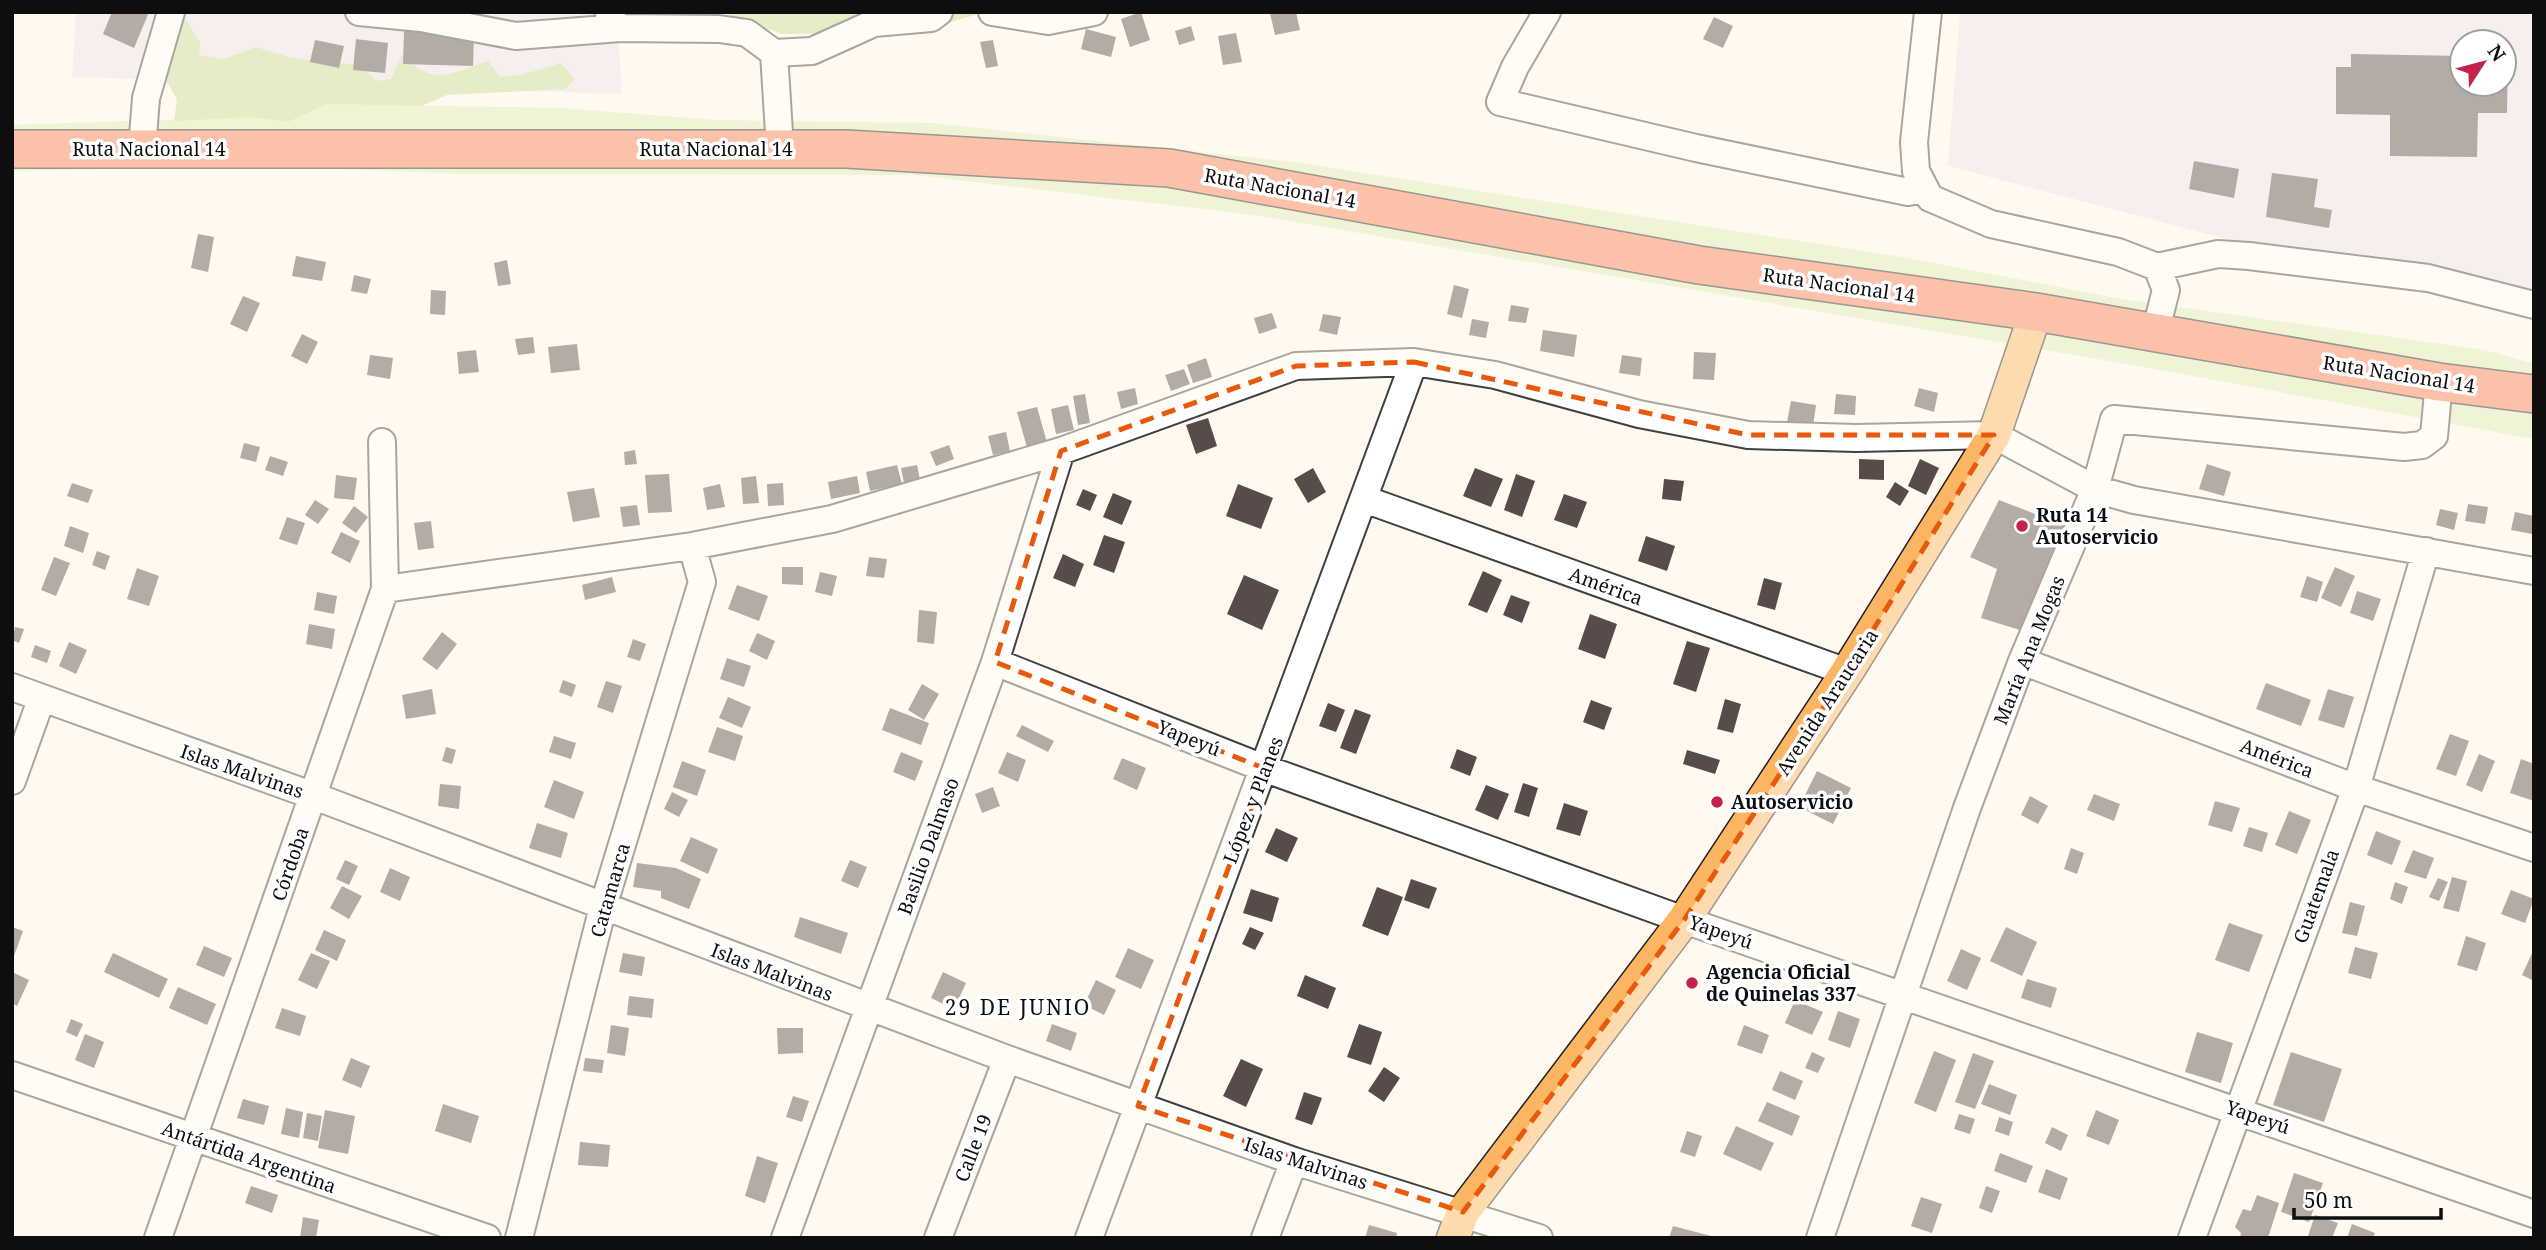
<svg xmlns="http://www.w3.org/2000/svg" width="2546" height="1250" font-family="'Noto Serif',serif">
	<rect width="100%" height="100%" fill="#fff9ef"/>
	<path fill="#eae2ed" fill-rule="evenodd" d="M76,12h541l5,82 -550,-17z
		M1960,12h574v308l-586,-154zM2462,42h42v42h-42z"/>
	<path fill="#ddebb8" d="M327,104l234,4 155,12 215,3 370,40 601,94 219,42 364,51 49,14v75l-390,-72 -890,-152 -340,-40 -455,-1 -203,-9 -244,6v-46l236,-8 40,5z"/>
	<path fill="#c5dc96" d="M722,12h263l-71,21 -132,1z
		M156,17l30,3 14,22 -1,13 25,4 32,-12 36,11 67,7 18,16 14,-2 10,-24c34,32 47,19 87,6l12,16 21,-2 40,-12 14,16 -10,10 -118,6 -26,11 -94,-2 -39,18 -40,-5 -74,4 3,-21 -25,-46z"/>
	<path fill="#574c4a" d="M112,12h37l-15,36 -31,-14z
		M1141,12l9,28 -20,7 -9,-28z
		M1296,12l4,18 -25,5 -5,-22z
		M1714,17l19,9 -10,22 -20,-9z
		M1191,26l4,14 -16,5 -4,-14z
		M1086,29l30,8 -5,20 -30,-8z
		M404,31l70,2 -1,33 -70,-2z
		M1236,33l6,29 -19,3 -5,-29z
		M356,39l32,4 -3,30 -32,-3z
		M315,40l29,6 -5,22 -29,-6z
		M993,40l5,26 -12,2 -6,-26z
		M2351,54l111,2v28h42v-28h4l-1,57h-29l-1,44 -87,-1v-41l-54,-1v-47h15z
		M2194,161l45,8 -5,29 -45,-9z
		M2272,173l46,6 -4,28 18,3 -3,18 -63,-11z
		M198,234l16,3 -6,35 -17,-4z
		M296,256l30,6 -4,19 -30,-5z
		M507,260l4,24 -13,2 -4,-23z
		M354,275l17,4 -4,15 -16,-3z
		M1454,285l15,4 -7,29 -15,-4z
		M431,290l15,1 -1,24 -15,-1z
		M243,296l17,7 -13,29 -17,-8z
		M1511,305l18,3 -3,15 -18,-2z
		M1272,313l5,15 -18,6 -5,-16z
		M1323,314l18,3 -4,18 -18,-4z
		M1472,319l17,3 -3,16 -17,-3z
		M1543,330l34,5 -3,22 -34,-6z
		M302,334l16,8 -11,22 -16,-8z
		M533,337l2,16 -17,2 -3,-16z
		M577,344l3,26 -29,3 -3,-26z
		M476,350l3,22 -20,2 -2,-22z
		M1694,352l22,1 -2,27 -21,-1z
		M370,355l23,3 -3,21 -23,-4z
		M1622,355l20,3 -2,18 -21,-3z
		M1206,358l6,19 -19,6 -6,-18z
		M1184,369l6,15 -19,7 -6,-16z
		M1135,388l3,16 -17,5 -4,-17z
		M1919,388l19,5 -4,19 -20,-6z
		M1085,394l5,29 -12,2 -5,-29z
		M1836,394l20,2 -1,19 -21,-1z
		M1791,401l25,4 -3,21 -26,-4z
		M1068,405l6,25 -18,4 -5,-25z
		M1037,407l11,39 -20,5 -11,-39z
		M1208,418l9,28 -21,8 -10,-29z
		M1006,432l4,19 -17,4 -5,-19z
		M244,443l16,4 -4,15 -16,-4z
		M949,445l5,14 -18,7 -6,-14z
		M635,450l2,14 -12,1 -1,-13z
		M270,456l18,6 -5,14 -18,-6z
		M1859,459l25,1v20l-25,-1z
		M1920,459l19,9 -13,27 -18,-9z
		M2207,464l24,8 -7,24 -25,-7z
		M897,465l5,19 -32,7 -4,-19z
		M917,465l3,15 -16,3 -3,-15z
		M1313,468l13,24 -18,11 -14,-24z
		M1475,468l28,11 -12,28 -28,-11z
		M669,474l3,38 -24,1 -3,-38z
		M1516,474l19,7 -13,36 -18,-7z
		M336,475l21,3 -3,22 -20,-2z
		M756,476l3,27 -16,1 -2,-26z
		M857,476l3,17 -29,6 -3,-17z
		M1664,479l20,2 -3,20 -19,-2z
		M1895,482l14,9 -9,15 -14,-9z
		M72,483l21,7 -5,13 -21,-7z
		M783,483l1,22 -16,1 -1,-22z
		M720,484l5,23 -18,3 -4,-22z
		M1238,484l35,14 -12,31 -35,-13z
		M594,488l6,29 -27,5 -6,-30z
		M1083,489l14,6 -7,16 -14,-6z
		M1113,493l19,8 -10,24 -19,-8z
		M1564,494l23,8 -10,26 -23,-8z
		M315,500l14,9 -11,15 -13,-9z
		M1999,500l65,25 -41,106 -42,-13 16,-49 -27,-12z
		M2468,504l20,3 -3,17 -20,-3z
		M637,505l3,20 -17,2 -3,-20z
		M354,506l14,11 -12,16 -14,-10z
		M2440,509l18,4 -4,17 -18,-5z
		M2515,512l19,4 -2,18 -21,-4z
		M287,517l18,6 -8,22 -18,-6z
		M431,521l3,27 -16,2 -4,-27z
		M70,526l19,7 -6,20 -19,-7z
		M341,532l19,9 -10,22 -19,-10z
		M1104,535l21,7 -11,31 -21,-8z
		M1646,536l29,10 -8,25 -29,-10z
		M97,551l13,5 -5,14 -13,-5z
		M1063,554l21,10 -9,23 -22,-9z
		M54,557l16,6 -14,33 -15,-6z
		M869,557l18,2 -3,19 -18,-2z
		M782,567h21v18l-21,-1z
		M2335,567l20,9 -14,31 -20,-9z
		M137,568l22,8 -10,30 -22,-7z
		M1483,571l19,9 -15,33 -19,-8z
		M820,572l17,4 -5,20 -17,-4z
		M1244,575l35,15 -17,40 -35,-16z
		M2307,576l16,6 -6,20 -17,-5z
		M612,577l4,15 -31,8 -3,-15z
		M1764,578l18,5 -7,27 -18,-5z
		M737,585l31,11 -9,25 -31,-12z
		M2357,591l24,8 -8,22 -23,-8z
		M317,592l20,4 -3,18 -20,-4z
		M1511,595l19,7 -8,21 -19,-8z
		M919,610l18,2 -3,32 -17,-2z
		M1590,614l27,10 -12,35 -27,-10z
		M309,624l26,5 -3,20 -26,-5z
		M15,627l9,2 -5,14 -7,-3z
		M442,632l15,12 -20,26 -15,-11z
		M757,633l18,8 -8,19 -18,-9z
		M633,639l13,5 -6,17 -13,-4z
		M1687,641l23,7 -14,44 -23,-8z
		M69,642l18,8 -11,24 -17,-8z
		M35,645l16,6 -4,12 -16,-6z
		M727,658l24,8 -7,21 -24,-8z
		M563,680l13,5 -4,12 -13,-5z
		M606,681l16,5 -9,27 -16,-6z
		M2266,683l45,17 -10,26 -45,-17z
		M922,684l17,10 -15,26 -16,-10z
		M432,689l4,25 -30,5 -4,-24z
		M2328,689l26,8 -10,31 -26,-8z
		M728,697l23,10 -9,21 -23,-10z
		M1725,699l16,5 -8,29 -16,-4z
		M1591,700l21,8 -8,22 -21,-8z
		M1328,703l17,7 -9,22 -17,-6z
		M890,708l39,15 -8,22 -39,-15z
		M1355,709l16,6 -15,39 -16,-6z
		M1022,725l32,16 -6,11 -32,-16z
		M717,727l26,9 -8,25 -27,-9z
		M2450,734l19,7 -13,35 -20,-7z
		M554,736l22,7 -5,16 -22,-7z
		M446,747l10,3 -4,14 -10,-3z
		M1457,749l20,8 -7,19 -20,-8z
		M1687,750l33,10 -5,14 -32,-10z
		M901,752l22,9 -8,20 -22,-9z
		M1007,752l19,8 -8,22 -20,-9z
		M2479,754l16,7 -13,31 -16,-7z
		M1122,758l24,10 -9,22 -24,-11z
		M2521,759l13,5v37l-24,-8z
		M682,761l24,9 -9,26 -24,-9z
		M1817,771l34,17 -18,36 -34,-17z
		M554,780l30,12 -10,27 -30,-12z
		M1523,783l15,5 -9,29 -15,-5z
		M440,784l21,2 -2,23 -21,-3z
		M1486,785l23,9 -11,26 -23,-10z
		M993,787l7,19 -18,7 -7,-19z
		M672,792l16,8 -9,17 -15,-8z
		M2094,794l26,10 -6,17 -27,-11z
		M2030,796l18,10 -10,18 -17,-9z
		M2215,801l25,7 -8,24 -24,-7z
		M1564,803l24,8 -8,25 -24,-7z
		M2289,811l22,9 -14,34 -22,-9z
		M537,823l31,10 -7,25 -32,-10z
		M2249,827l19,6 -6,19 -19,-6z
		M1276,828l22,10 -11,24 -22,-10z
		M2376,831l25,10 -9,24 -25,-10z
		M691,837l27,12 -10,25 -28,-13z
		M2071,848l13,5 -7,21 -13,-5z
		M2413,850l21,8 -8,21 -22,-7z
		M345,860l13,6 -9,19 -13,-6z
		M850,860l17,7 -9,21 -17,-7z
		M637,863l39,5 25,11 -12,30 -28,-11v-7l-28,-4z
		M390,868l20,9 -10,24 -20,-9z
		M2452,877l15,4 -8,31 -16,-4z
		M2438,878l10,4 -9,19 -10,-4z
		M1411,879l26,9 -8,21 -25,-9z
		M2395,882l13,5 -6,17 -12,-5z
		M342,886l20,10 -13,23 -19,-11z
		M1377,887l26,10 -15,39 -26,-10z
		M1251,889l28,9 -7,24 -29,-9z
		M2511,890l23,9 -9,24 -24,-9z
		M2350,902l15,4 -8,30 -15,-3z
		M800,917l48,16 -7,21 -47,-17z
		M2229,923l34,12 -14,37 -34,-12z
		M12,927l11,4 -9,25 -2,-1z
		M1250,927l14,6 -9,17 -13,-6z
		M2006,927l31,15 -15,34 -32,-15z
		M324,930l22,10 -9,21 -22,-11z
		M2466,936l20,7 -9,28 -20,-6z
		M204,946l28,12 -8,19 -28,-12z
		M2355,947l23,6 -7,26 -23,-6z
		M1128,948l26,12 -13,29 -26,-12z
		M1961,949l20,9 -14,32 -20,-9z
		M2534,949v32l-12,-6z
		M113,953l55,26 -9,19 -55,-26z
		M311,953l19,8 -13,28 -19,-9z
		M623,953l22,4 -3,19 -23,-4z
		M12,972l17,8 -12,26 -5,-3z
		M943,972l23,11 -12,26 -23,-11z
		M1305,975l31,13 -8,21 -31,-13z
		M2027,979l30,9 -6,20 -30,-10z
		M1096,980l20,10 -12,25 -20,-10z
		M178,987l38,17 -9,21 -38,-17z
		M629,996l25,3 -2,19 -25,-3z
		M1795,1000l28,12 -11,23 -27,-12z
		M282,1008l24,8 -6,20 -25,-8z
		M1838,1011l22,8 -10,29 -22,-8z
		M71,1019l12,5 -6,13 -11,-5z
		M1052,1024l25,9 -6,18 -25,-10z
		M1359,1024l23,8 -11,33 -24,-8z
		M611,1025l18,3 -4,28 -18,-3z
		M1744,1025l25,10 -7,19 -25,-9z
		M777,1028h26v25l-25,1z
		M2197,1032l36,11 -12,40 -36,-11z
		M85,1034l19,8 -10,26 -19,-8z
		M1934,1051l22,9 -20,52 -22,-9z
		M1812,1052l13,6 -7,15 -13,-5z
		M2291,1052l51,17 -18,53 -51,-17z
		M1973,1053l21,8 -19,48 -20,-7z
		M351,1058l19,8 -9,22 -19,-8z
		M585,1058l19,2 -2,13 -19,-2z
		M1241,1059l22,10 -17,38 -23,-11z
		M1384,1067l16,11 -16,24 -16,-11z
		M1780,1071l23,10 -8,19 -23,-10z
		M1989,1084l28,11 -7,20 -29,-11z
		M1304,1092l18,6 -10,27 -17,-6z
		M793,1096l16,5 -7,21 -16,-5z
		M243,1099l26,7 -5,19 -27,-7z
		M1767,1102l33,14 -8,20 -34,-15z
		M443,1104l36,12 -8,27 -36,-12z
		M286,1108l17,4 -4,26 -18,-4z
		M325,1110l30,6 -7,38 -30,-6z
		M2096,1110l23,10 -10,25 -23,-9z
		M307,1113l15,3 -4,25 -15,-3z
		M1959,1114l16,5 -5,15 -16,-5z
		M1999,1117l14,5 -4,14 -14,-5z
		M1736,1126l38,17 -13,28 -38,-17z
		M2052,1127l16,8 -7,16 -16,-8z
		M1687,1131l15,5 -7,21 -15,-5z
		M580,1142l30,3 -2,22 -30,-2z
		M2000,1153l33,13 -7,17 -32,-12z
		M757,1156l21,7 -13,40 -20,-7z
		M2046,1169l22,9 -8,22 -22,-8z
		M2294,1173l29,10 -14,39 -28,-10z
		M251,1186l27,9 -6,18 -27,-10z
		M1986,1186l14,5 -8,22 -13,-5z
		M2257,1195l22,8 -11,35h-28l1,-5 -6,-6 8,-18 8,2z
		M1921,1197l21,7 -10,29 -21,-7z
		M2315,1215l23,8 -6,15 -24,-2z
		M303,1217l16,3 -3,18h-16z
		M2352,1224l23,9 -2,5h-26z
		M1369,1225l28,8 -1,5h-31z
		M1673,1226l42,11v1h-46z"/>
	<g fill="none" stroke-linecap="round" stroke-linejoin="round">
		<defs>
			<path id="minor" d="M359,12l62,6 95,18 104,-8
				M992,12l56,9 46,-9
				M1547,12l-32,55 -15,35 196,46 212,44 16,-3
				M1928,12l-14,130 2,29 14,27 61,26 127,28 39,15 9,23 -11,43
				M609,17l11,11 99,1 28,4 27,20
				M142,149l4,-51 25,-86
				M780,149l-6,-96 38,-2 62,-28 57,-5 8,-6
				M2157,267l61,-13 31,2 179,22 106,27
				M1364,499l483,173
				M385,589l307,-43 140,-27 229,-68 235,-85 118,-4 81,13 144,39 109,21 108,3 138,-3 101,54 39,11 400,71
				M2022,661l334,127 178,60
				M995,662l271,107 418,151 850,294
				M12,687l302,109 693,263 287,102 245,77
				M12,781l29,-81
				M12,1075l475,163
				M158,1238l227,-649 -3,-147
				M519,1238l84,-331 99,-325 -10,-36
				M785,1238l210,-576 66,-211
				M938,1238l69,-179
				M1089,1238l325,-876
				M1265,1238l29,-77
				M1820,1238l147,-430 55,-147 73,-172 19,-70 290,28 18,-2 12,-9 5,-54
				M2192,1238l164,-450 70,-237"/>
			<path id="major" d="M1453,1238l10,-26 221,-292 163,-248 147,-237 42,-123"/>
			<path id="highway" d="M12,149h834l323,19 530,97 337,47 403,70 95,12"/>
		</defs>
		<use href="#minor" stroke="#414141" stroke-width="30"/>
		<use href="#major" stroke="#1f1f1f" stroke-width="35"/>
		<use href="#highway" stroke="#1f1f1f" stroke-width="40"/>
		<use href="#minor" stroke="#fff" stroke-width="26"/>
		<use href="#major" stroke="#fcb563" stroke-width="32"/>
		<use href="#highway" stroke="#f87c54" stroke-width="37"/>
	</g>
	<path d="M0 0H2546V1250H0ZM1414,362l334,73h246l-147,237 -163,248 -221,292 -325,-106 128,-337 -271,-107 66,-211 235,-85z" fill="#fff9ef" fill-opacity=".55" fill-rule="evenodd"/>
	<path fill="none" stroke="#e8590c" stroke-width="5" stroke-dasharray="14 9" stroke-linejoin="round" d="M1414,362l334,73h246l-147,237 -163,248 -221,292 -325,-106 128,-337 -271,-107 66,-211 235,-85z"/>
	<g fill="#c2224c" stroke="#fff" stroke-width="2.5">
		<circle cx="2022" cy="526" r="7"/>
		<circle cx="1717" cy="802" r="7"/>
		<circle cx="1692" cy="983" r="7"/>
	</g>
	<g text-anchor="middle" stroke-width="7" stroke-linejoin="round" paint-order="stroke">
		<g font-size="19" fill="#0e0e0e" stroke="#fff">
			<text x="149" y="156">Ruta Nacional 14</text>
			<text x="716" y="156">Ruta Nacional 14</text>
			<text transform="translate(1280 188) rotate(10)" y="7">Ruta Nacional 14</text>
			<text transform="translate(1839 285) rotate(8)" y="7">Ruta Nacional 14</text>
			<text transform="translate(2399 374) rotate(9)" y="7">Ruta Nacional 14</text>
			<text transform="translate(1606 586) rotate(20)" y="7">América</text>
			<text transform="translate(2029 650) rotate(-68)" y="7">María Ana Mogas</text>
			<text transform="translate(1827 702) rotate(-57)" y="7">Avenida Araucaria</text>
			<text transform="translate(1189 738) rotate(22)" y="7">Yapeyú</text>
			<text transform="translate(2277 758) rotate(21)" y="7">América</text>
			<text transform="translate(242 771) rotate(19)" y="7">Islas Malvinas</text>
			<text transform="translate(1253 800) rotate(-69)" y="7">López y Planes</text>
			<text transform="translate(928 846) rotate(-70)" y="7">Basilio Dalmaso</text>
			<text transform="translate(290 864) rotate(-71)" y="7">Córdoba</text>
			<text transform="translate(610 890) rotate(-74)" y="7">Catamarca</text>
			<text transform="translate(2316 896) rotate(-70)" y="7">Guatemala</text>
			<text transform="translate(1721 932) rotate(19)" y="7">Yapeyú</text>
			<text transform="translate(772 972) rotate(21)" y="7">Islas Malvinas</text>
			<text transform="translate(2258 1117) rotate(19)" y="7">Yapeyú</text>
			<text transform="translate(973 1148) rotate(-69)" y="7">Calle 19</text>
			<text transform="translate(249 1157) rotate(19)" y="7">Antártida Argentina</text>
			<text transform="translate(1306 1163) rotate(18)" y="7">Islas Malvinas</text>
		</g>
		<g font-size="19" font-weight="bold" fill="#0e0e0e" stroke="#fff" text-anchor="start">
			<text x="2036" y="522">Ruta 14<tspan x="2036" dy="22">Autoservicio</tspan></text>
			<text x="1731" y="809">Autoservicio</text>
			<text x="1706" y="979">Agencia Oficial<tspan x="1706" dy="22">de Quinelas 337</tspan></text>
		</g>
		<g font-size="21" letter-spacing="2" fill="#0e0e0e" stroke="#fff">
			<text x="1018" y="1015">29 DE JUNIO</text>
		</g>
	</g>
	<rect width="2546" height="1250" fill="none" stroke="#0e0e0e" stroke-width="28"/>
	<g transform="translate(2483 63) rotate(54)"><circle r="33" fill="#ffffff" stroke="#9f9f9f" stroke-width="2"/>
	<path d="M0-5L12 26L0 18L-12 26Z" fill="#c2224c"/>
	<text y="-10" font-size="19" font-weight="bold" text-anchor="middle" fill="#0e0e0e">N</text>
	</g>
	<path d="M2294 1208v10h147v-10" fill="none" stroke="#0e0e0e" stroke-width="3.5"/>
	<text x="2304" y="1208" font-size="21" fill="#0e0e0e" stroke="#ffffff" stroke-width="5" paint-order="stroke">50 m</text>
</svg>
